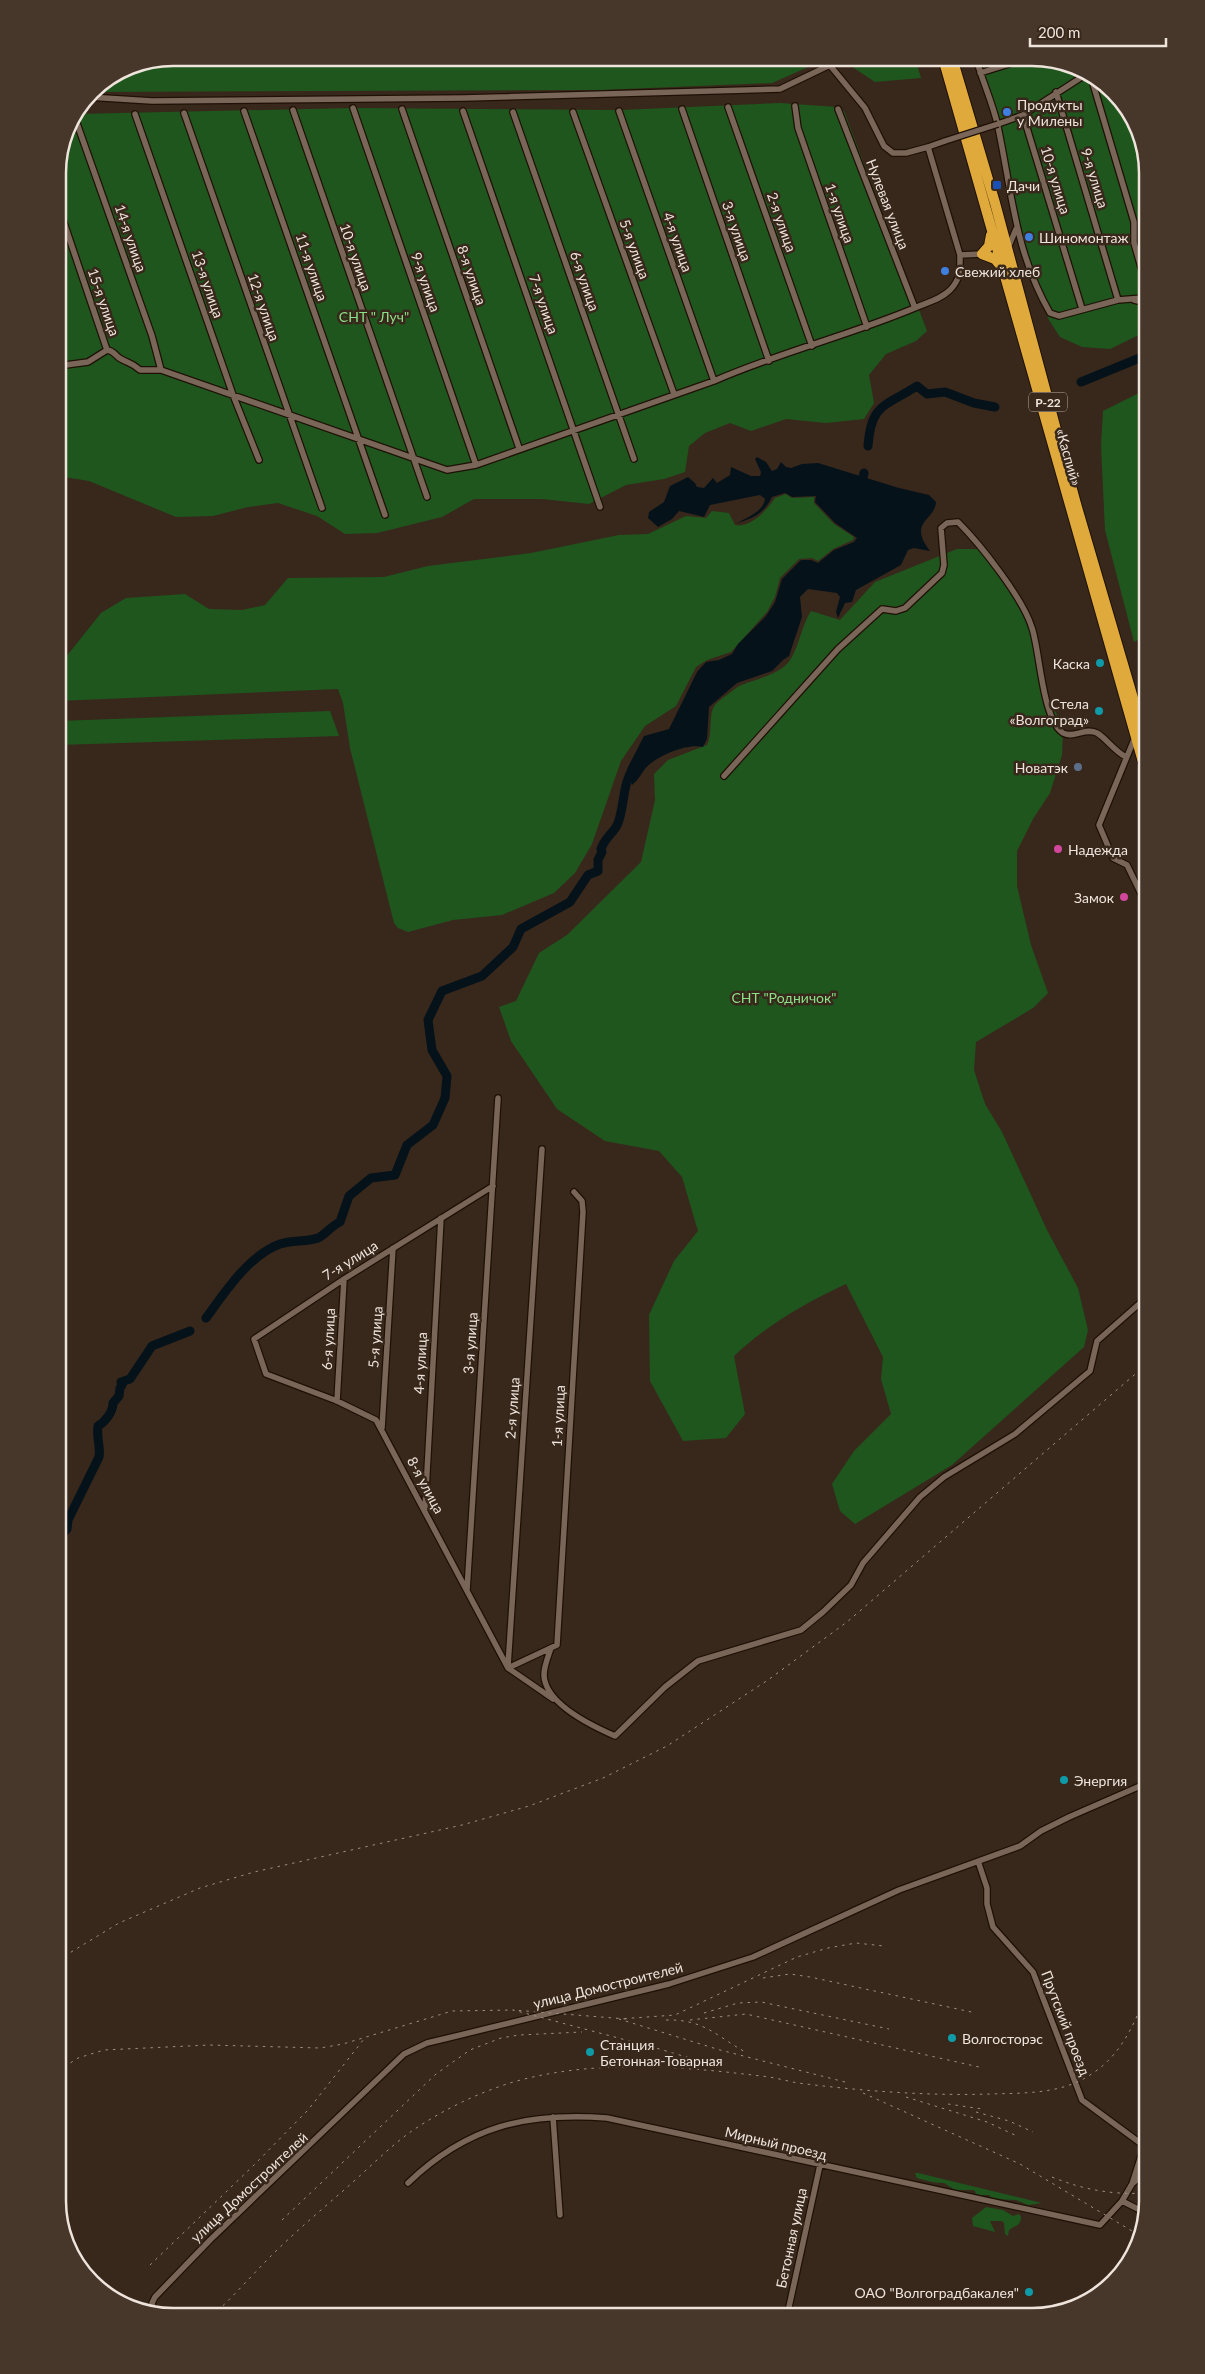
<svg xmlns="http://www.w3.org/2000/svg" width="1205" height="2374" font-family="Lato,sans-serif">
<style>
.green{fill:#1e561e}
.water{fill:#06121a}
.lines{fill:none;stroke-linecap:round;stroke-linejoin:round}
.river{stroke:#06121a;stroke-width:9}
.street-casing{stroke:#1f1005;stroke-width:8}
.highway-casing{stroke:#1f1005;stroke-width:12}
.street{stroke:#796658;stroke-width:5.5}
.highway{stroke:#dfaa3b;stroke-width:10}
.rail{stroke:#9c8f85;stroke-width:1;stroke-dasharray:2.5 5;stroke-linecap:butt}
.street-bridge-casing{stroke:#1f1005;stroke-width:8;stroke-linecap:butt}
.street-bridge{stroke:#796658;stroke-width:5.5}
.shop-dot{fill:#3f7fe0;stroke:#38281b;stroke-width:2}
.transit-dot{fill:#1a4fb4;stroke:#38281b;stroke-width:2}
.culture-dot{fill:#0f9aa8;stroke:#38281b;stroke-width:2}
.service-dot{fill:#5c6f8a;stroke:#38281b;stroke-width:2}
.hotel-dot{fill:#d1479c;stroke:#38281b;stroke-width:2}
.labels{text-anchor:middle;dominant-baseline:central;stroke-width:5;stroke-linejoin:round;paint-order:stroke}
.shield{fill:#38281b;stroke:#b8aca2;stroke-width:1}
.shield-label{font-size:12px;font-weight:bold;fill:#efe4dc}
.poi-label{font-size:14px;fill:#efe4dc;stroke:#38281b;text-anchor:start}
.street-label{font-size:14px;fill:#efe4dc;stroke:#38281b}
.park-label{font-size:14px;fill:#8ae187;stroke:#38281b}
.rim{fill:none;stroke:#efe4dc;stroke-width:2.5}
</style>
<rect width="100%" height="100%" fill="#38281b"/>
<path class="green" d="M 174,58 L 811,58 L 815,64 L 772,83 L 601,90 L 91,92 L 129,66 Z
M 845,58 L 915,58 L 921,78 L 875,82 L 848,64 Z
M 975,58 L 1039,58 L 1102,81 L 1139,129 L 1147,174 L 1147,336 L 1145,332 L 1110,349 L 1082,347 L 1060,337 L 1049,320 L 1027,269 L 1014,229 L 998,130 Z
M 780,103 L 837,107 L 844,111 L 927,331 L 916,341 L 886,354 L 869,375 L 874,403 L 864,419 L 826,423 L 786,419 L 751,431 L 730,423 L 705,433 L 689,446 L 685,472 L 664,479 L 626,485 L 589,504 L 542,499 L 474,499 L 442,517 L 377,533 L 345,534 L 317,516 L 278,503 L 248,507 L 213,516 L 176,517 L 89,481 L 58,476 L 58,166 L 69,122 L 75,114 L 353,108 L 621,110 Z
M 1147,389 L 1147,635 L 1134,642 L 1105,530 L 1101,446 L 1103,411 Z
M 786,494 L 792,498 L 814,497 L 814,503 L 834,524 L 854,537 L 853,540 L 833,549 L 818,561 L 812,558 L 799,559 L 780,578 L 775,597 L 767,612 L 731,652 L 707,660 L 696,667 L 676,706 L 645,726 L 621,761 L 592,844 L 575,873 L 554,893 L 502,915 L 453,920 L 408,932 L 398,928 L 394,923 L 350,748 L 343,703 L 338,689 L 58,701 L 58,667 L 101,613 L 126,598 L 185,594 L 209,609 L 242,610 L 265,605 L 288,578 L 384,577 L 428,566 L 531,553 L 619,535 L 648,534 L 686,516 L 706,518 L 712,511 L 729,513 L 735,525 C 751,528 767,510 775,498 Z
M 957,549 L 984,549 L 1034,627 L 1047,693 L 1063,728 L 1062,755 L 1050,793 L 1033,819 L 1017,851 L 1017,886 L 1031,945 L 1048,993 L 1033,1008 L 976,1042 L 974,1070 L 985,1104 L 1002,1132 L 1047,1230 L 1078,1288 L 1088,1330 L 1084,1347 L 952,1465 L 855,1524 L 840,1511 L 832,1484 L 854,1451 L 891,1414 L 881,1379 L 883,1357 L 846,1284 C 805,1303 767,1325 734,1356 L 745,1414 L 726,1438 L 683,1441 L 650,1381 L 649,1315 L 674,1261 L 698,1231 L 682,1177 L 659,1151 L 605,1141 L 557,1109 L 511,1041 L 499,1007 L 516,1001 L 539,953 L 567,935 L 641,862 L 655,800 L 654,774 L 668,760 L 707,745 C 713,733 708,714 715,705 C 718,701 735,689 739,686 C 753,680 782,674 790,660 C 800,645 801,626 811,611 L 840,620 L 875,582 Z
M 330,711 L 339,736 L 58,745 L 58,721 Z
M 915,2173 L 918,2173 L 1042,2203 L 1028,2205 L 1016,2200 L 993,2199 L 989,2195 L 974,2195 L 976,2193 L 974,2190 L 955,2190 L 944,2183 C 936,2183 926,2181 917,2178 Z
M 986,2207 L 1003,2210 L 1013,2216 L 1019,2214 L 1021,2217 C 1021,2226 1015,2225 1009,2230 L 1008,2236 L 1005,2234 L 1004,2223 L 1002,2221 L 990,2221 L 995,2232 L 973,2226 L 972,2218 Z"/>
<path class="water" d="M 757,457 L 766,462 L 772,471 L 777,469 L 781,462 L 786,467 L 791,468 L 802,464 L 818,463 L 899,488 L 929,495 L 936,502 C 935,521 907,521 930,551 L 914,548 L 908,550 L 901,565 L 856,590 L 852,602 L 845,603 L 838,618 L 836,612 L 840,597 L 837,593 L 808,589 L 800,597 L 802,617 L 789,656 L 783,660 L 772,671 L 737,683 L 709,707 L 707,739 L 703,747 C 688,743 662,754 650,764 C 643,769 640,779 632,785 L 627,769 L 644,736 L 669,729 L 697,672 L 706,662 L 719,660 L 732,654 L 738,644 L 766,616 L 775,602 L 782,579 L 801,560 L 811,560 L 818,563 L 834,550 L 854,542 L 857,538 L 835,523 L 815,502 L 816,496 L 792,497 L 785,493 L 772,497 C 764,514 753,518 736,524 C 747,517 763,512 765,499 L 760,495 L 710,505 L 704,517 L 679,511 L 672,519 L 658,527 L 648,518 L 649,512 L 664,502 L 670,486 L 688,477 L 695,483 L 697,487 L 704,488 L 713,478 L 717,483 L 730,475 L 731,467 L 751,476 L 760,476 L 761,472 L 755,459 Z"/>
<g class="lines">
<path class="river" d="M 1081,382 L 1147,355
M 868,446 C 871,404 884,407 917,386 L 927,394 L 945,392 L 974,403 L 995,407
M 861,488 L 864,473
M 206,1318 C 225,1292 249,1255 280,1244 C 292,1240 307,1242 318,1238 C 324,1236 331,1226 340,1222 L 349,1196 L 371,1178 L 395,1175 L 407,1145 L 433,1125 L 445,1098 L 447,1076 L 432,1050 L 428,1020 L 442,991 L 482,976 L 513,947 L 521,929 L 570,902 L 588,875 L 598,871 L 598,860 L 602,852 L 601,849 C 605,837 615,832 618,823 C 625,804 622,784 634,767
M 58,1538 L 67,1529 L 68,1520 L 99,1457 C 101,1447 96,1438 98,1426 C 105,1422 113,1412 113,1403 L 119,1396 L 120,1388 L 122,1385 L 121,1382 L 130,1379 L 152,1346 L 190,1331"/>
<defs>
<path id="street" d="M 824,58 L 865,108 L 884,146 L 893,153 L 906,153 L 928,147
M 976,58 C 982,81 993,103 998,127 C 1012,193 1015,252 1050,313 L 1059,316 L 1118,300 L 1143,298 L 1147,291
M 980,73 L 1028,58
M 1091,77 L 1134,222 L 1134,243 L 1147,288
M 1056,92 L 1118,300
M 88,97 L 152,101 L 464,98 L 780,89 L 830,65
M 795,106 L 798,128 L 867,327
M 728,107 L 812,346
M 353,108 L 476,465
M 402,109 L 519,448
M 682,109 L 769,361
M 838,109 L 915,308
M 293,110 L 427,497
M 244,111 L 385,515
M 463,111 L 600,507
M 619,111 L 714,381
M 513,112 L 634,459
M 573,112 L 674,394
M 184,113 L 322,508
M 135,114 L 233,395 L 259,460
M 74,115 L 152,336 L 161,370
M 1023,115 L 1082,309
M 998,124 L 1023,115 L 1085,75
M 945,141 L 928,147 L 960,255
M 58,205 L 107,350 C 115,351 115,356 121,359 C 130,364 131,362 140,370 L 161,370 L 447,470 L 476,465 L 714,381 C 780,352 851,335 917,307 C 929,302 941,299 950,290 C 961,279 960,269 960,255 L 982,254
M 1008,248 L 1016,229
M 1134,300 L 1147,303
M 58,342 L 61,365
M 58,366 L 88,362 L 107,350
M 1137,741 L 1133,742 L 1099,825 L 1113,858 L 1127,865 L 1147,906
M 724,776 L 838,649 L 882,609 L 896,611 L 905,608 L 942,573 L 944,565 L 941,528 L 947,523 L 958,522 C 980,544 1023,598 1032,628 C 1040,651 1042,719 1063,733 C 1073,739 1085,727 1097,733 C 1106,738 1114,751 1126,757
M 493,1186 L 344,1279 L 254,1339 L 266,1374 L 337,1401 L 376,1420 L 508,1668 L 553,1699
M 337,1401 L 344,1279
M 382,1428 L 393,1248
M 425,1508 L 441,1218
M 467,1590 L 498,1098
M 551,1648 C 548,1657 544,1666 544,1675 C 545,1704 592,1726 615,1736 L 665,1687 L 698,1661 L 801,1630 L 823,1612 L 851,1585 L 863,1563 L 920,1497 L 944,1477 L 1015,1434 L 1090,1371 L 1097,1341 L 1147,1297
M 508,1666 L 542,1149
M 508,1668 L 557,1645 L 583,1212 L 582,1201 L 574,1192
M 978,1861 L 987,1888 L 987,1904 L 993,1927 L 1033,1972 L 1082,2100 L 1147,2148
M 553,2117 L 560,2215
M 1147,2171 L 1132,2184 L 1141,2156 L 1147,2149
M 408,2183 C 467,2126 527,2112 607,2118 L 1100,2225 L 1122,2201 L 1132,2184
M 1122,2201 L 1144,2212
M 154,2312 L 152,2303 L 155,2297 L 210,2240 L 404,2054 L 427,2043 L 448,2038 L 669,1984 L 753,1957 L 899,1890 L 1020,1846 L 1041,1831 L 1069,1817 L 1147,1783
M 787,2316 L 820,2165"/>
<path id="highway" d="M 943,58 L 1147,776
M 952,58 L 995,203 L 1076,504 L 1147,746
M 991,235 L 989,246 L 982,254 L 995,259 L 1000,265"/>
</defs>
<use href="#street" class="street-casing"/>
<use href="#highway" class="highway-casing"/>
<use href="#street" class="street"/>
<use href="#highway" class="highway"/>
<path class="rail" d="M 58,1960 L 119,1923 L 200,1888 L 254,1872 L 462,1825 L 529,1806 L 603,1778 L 667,1746 L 768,1680 L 847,1622 L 1147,1364
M 763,1978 L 790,1974 L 810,1977 L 976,2013
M 704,2013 L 738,2003 L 761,2002 L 889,2029
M 626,2019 L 513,2010 L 656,2048 L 720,2067
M 666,2020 C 704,2019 716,2036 747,2053
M 690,2020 L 746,2014 L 979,2067
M 58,2071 L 78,2058 L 104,2050 L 209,2045 L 320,2048 L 343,2044 L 452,2011 L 513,2010
M 845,2082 L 720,2050 L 619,2019 L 675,2015 L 797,1957 L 828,1948 L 856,1943 L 884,1946
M 863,2093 L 1020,2164 L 1137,2234
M 906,2097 L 987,2122 L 1019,2137
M 948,2104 L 982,2109
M 976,2112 L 1009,2121 L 1033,2132
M 1052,2177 C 1084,2190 1113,2195 1147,2193
M 282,2220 L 436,2074 L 470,2050 L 501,2038 L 519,2035 L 582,2032
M 150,2265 L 253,2166 L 308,2110 L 364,2039
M 212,2316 C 233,2297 252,2275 272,2255 C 295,2232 320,2211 344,2190 C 366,2171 386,2150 409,2133 C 439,2112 475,2094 510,2083 C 590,2059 679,2066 761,2076 C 774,2077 786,2081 798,2083 C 862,2091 927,2096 991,2094 C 1025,2093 1061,2094 1090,2075 C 1121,2056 1134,2024 1147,1993"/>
<defs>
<path id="street-bridge" d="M 945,141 L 998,124"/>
</defs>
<use href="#street-bridge" class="street-bridge-casing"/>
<use href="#street-bridge" class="street-bridge"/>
</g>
<g class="shop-dot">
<circle cx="1007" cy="112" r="5"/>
<circle cx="1029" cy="237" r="5"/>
<circle cx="945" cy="271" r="5"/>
</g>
<rect class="transit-dot" x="992" y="180" width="10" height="10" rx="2.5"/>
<g class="culture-dot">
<circle cx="1100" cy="663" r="5"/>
<circle cx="1099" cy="711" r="5"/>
<circle cx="1064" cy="1780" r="5"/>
<circle cx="952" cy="2038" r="5"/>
<circle cx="590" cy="2052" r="5"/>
<circle cx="1029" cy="2292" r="5"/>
</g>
<circle class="service-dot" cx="1078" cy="767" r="5"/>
<g class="hotel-dot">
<circle cx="1058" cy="849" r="5"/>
<circle cx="1124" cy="897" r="5"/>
</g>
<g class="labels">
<rect class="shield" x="1029" y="392.5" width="38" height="19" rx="4"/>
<g class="shield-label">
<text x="1048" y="402">Р-22</text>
</g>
<g class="poi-label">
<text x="1017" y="104">Продукты<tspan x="1017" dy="16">у Милены</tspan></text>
<text x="1007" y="185">Дачи</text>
<text x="1039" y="237">Шиномонтаж</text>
<text x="955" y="271">Свежий хлеб</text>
<text x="1090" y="663" text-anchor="end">Каска</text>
<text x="1089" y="703" text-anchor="end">Стела<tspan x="1089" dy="16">«Волгоград»</tspan></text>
<text x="1068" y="767" text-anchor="end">Новатэк</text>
<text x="1068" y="849">Надежда</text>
<text x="1114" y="897" text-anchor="end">Замок</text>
<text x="1074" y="1780">Энергия</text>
<text x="962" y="2038">Волгосторэс</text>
<text x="600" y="2044">Станция<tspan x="600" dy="16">Бетонная-Товарная</tspan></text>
<text x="1019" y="2292" text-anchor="end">ОАО "Волгоградбакалея"</text>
</g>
<g class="street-label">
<text transform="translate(1095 178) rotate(73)">9-я улица</text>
<text transform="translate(1056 180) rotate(73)">10-я улица</text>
<text transform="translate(888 204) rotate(69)">Нулевая улица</text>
<text transform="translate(840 213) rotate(71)">1-я улица</text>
<text transform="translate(782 222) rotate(71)">2-я улица</text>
<text transform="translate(737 231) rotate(71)">3-я улица</text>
<text transform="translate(131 238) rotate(71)">14-я улица</text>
<text transform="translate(678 242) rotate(71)">4-я улица</text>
<text transform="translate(635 249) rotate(70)">5-я улица</text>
<text transform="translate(356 257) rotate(71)">10-я улица</text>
<text transform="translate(312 267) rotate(71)">11-я улица</text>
<text transform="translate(472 275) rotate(71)">8-я улица</text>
<text transform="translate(585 281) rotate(71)">6-я улица</text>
<text transform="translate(426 282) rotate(71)">9-я улица</text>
<text transform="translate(208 284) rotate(71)">13-я улица</text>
<text transform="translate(104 302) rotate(71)">15-я улица</text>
<text transform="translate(544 304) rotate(71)">7-я улица</text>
<text transform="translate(264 307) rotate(71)">12-я улица</text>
<text transform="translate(1069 457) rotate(74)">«Каспий»</text>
<text transform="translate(350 1260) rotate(-32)">7-я улица</text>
<text transform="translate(375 1337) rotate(-86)">5-я улица</text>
<text transform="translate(328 1339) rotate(-87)">6-я улица</text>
<text transform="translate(470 1343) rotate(-86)">3-я улица</text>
<text transform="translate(420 1363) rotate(-87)">4-я улица</text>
<text transform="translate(512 1408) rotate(-86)">2-я улица</text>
<text transform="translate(558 1416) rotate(-87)">1-я улица</text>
<text transform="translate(426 1485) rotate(62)">8-я улица</text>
<text transform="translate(608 1985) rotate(-14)">улица Домостроителей</text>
<text transform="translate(1066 2023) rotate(69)">Прутский проезд</text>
<text transform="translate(776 2143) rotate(13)">Мирный проезд</text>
<text transform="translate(249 2187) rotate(-43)">улица Домостроителей</text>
<text transform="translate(791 2238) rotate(-78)">Бетонная улица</text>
</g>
<g class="park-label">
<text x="374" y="316">СНТ " Луч"</text>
<text x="784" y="997">СНТ "Родничок"</text>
</g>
</g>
<path d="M0 0H1205V2374H0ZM173 66H1032A107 107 0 0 1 1139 173V2201A107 107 0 0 1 1032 2308H173A107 107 0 0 1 66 2201V173A107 107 0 0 1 173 66Z" fill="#47372a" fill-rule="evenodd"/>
<path class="rim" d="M173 66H1032A107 107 0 0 1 1139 173V2201A107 107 0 0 1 1032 2308H173A107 107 0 0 1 66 2201V173A107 107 0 0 1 173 66Z"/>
<path d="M1030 38v8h136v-8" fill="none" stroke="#efe4dc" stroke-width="2.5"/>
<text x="1038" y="38" font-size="15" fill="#efe4dc" stroke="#38281b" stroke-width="4" paint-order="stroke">200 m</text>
</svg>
